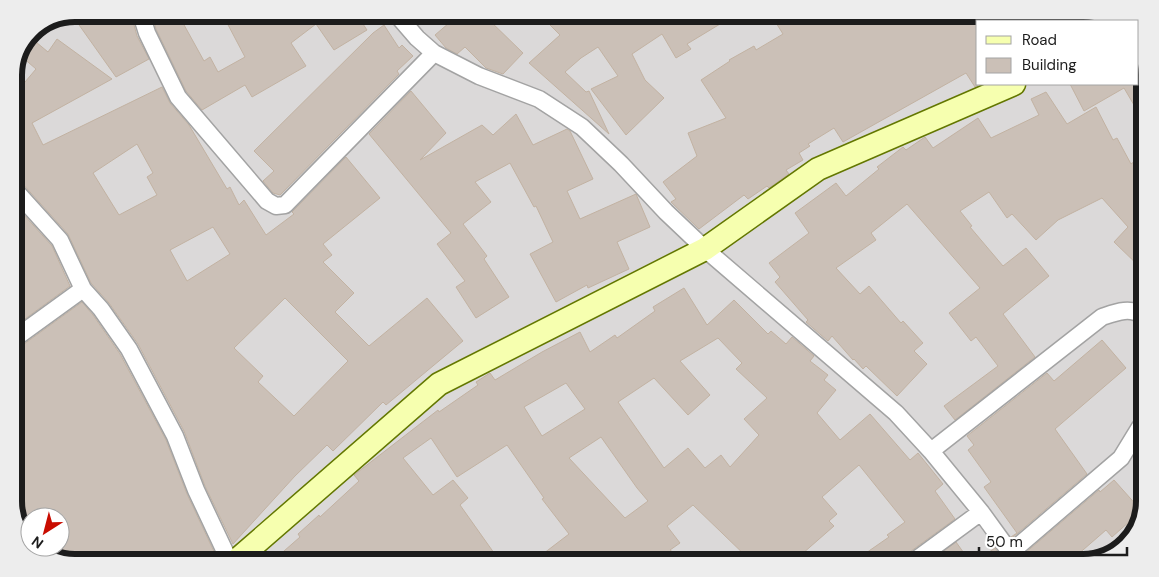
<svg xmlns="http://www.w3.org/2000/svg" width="1159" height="577" font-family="'DM Sans',sans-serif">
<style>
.residential{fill:#dbd9d9}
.building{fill:#cbc0b7;stroke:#c2b2a2;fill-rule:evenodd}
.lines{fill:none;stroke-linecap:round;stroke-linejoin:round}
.street-casing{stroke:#a3a3a3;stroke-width:19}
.secondary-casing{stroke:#637700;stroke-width:25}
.street{stroke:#fff;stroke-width:16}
.secondary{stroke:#f6ffaf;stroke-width:22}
.rim{fill:none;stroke:#1c1c1c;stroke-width:6}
</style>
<rect width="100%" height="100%" fill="#efebe1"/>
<path class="residential" d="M 76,14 L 1110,20 L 1112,21 L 978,21 L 978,84 L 1138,84 L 1138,50 L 1145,72 L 1139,528 L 1117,553 L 1084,563 L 49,557 L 37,547 L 60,547 L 60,517 L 30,517 L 30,541 L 24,536 L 14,506 L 14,72 L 32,32 Z"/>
<path class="building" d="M 76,14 L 131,14 L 137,36 L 149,59 L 116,77 L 72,15 Z
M 152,14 L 178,14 L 204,61 L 210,57 L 218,72 L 245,57 L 226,21 L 239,15 L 357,15 L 367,30 L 334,50 L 316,24 L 291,43 L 306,66 L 252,97 L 245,85 L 202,110 L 186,91 L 156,29 Z
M 442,16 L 485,16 L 523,53 L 503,74 L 486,68 L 465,47 L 457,54 L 446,48 L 435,35 L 449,23 Z
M 542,17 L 686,17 L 730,18 L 687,44 L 691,49 L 676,58 L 662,34 L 632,54 L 645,80 L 664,98 L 626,135 L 591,89 L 618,76 L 598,47 L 581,58 L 565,72 L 586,92 L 589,91 L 609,134 L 529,63 L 560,35 Z
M 773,18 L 978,19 L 978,85 L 975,87 L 966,73 L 843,142 L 834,128 L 808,144 L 810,146 L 799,153 L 803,160 L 786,170 L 789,174 L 769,188 L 767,186 L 748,199 L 744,195 L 699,229 L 671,202 L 676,199 L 663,182 L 697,156 L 688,133 L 726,118 L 701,80 L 730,61 L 729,60 L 754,46 L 756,50 L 783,34 Z
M 384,25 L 399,48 L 402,45 L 413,56 L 397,71 L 399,74 L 280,195 L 273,193 L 263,181 L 274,171 L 254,151 L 373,33 Z
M 30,37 L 48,52 L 57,39 L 112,79 L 32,123 L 43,145 L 162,87 L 170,103 L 189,125 L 227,189 L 230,187 L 239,205 L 244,200 L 266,235 L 294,214 L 292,212 L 346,157 L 380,198 L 323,244 L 332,255 L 323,262 L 354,293 L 335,312 L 369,346 L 427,298 L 463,341 L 386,405 L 383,402 L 333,451 L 327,445 L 295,476 L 233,544 L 205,486 L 184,431 L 138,344 L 109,303 L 91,283 L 68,234 L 21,182 L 14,179 L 14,95 L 36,69 L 21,56 ZM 137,144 L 153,173 L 147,177 L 157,195 L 119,215 L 93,173 ZM 213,227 L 230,254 L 187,281 L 170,250 ZM 285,298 L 348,361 L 294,416 L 258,382 L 263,376 L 234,348 Z
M 1070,84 L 1145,84 L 1144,122 L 1124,88 L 1084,111 Z
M 411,91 L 446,133 L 420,160 L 482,125 L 493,135 L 516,114 L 533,145 L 567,129 L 570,131 L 593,179 L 567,191 L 580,219 L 636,194 L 650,227 L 617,242 L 629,269 L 588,288 L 587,285 L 556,302 L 530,254 L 553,242 L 536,206 L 534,207 L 510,163 L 475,182 L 491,202 L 463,224 L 487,256 L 484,259 L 509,297 L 476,318 L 456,287 L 465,281 L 437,244 L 451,233 L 369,134 Z
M 1046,92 L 1067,124 L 1096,107 L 1113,140 L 1117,138 L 1131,164 L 1144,154 L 1142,269 L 1114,242 L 1128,227 L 1102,198 L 1058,220 L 1036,240 L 1012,214 L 1007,218 L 989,192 L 960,211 L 972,226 L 970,227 L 1003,266 L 1026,248 L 1049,276 L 1003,314 L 1035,357 L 955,420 L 944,406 L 998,366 L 976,337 L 971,341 L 949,313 L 980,288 L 907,204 L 871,233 L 876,240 L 836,268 L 860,294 L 869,286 L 901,323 L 903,321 L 923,343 L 914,351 L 927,364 L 897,396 L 866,366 L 863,369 L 854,359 L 853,360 L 832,336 L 828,341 L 806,322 L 808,320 L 775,282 L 780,277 L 769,263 L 809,233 L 795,213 L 836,183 L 846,196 L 879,169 L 877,167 L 903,147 L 906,150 L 925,137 L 933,148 L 978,118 L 991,138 L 1039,115 L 1031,99 Z
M 14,204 L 52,246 L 70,286 L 14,327 Z
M 684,288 L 707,325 L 734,300 L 768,334 L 771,331 L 786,344 L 792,337 L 814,356 L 810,361 L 828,375 L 824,380 L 836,390 L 817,413 L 840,440 L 870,414 L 910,460 L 918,453 L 943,484 L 935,491 L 955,519 L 907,554 L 903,562 L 853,562 L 889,537 L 887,535 L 905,522 L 859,465 L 822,497 L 837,514 L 829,521 L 834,526 L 794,561 L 751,561 L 693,505 L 667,526 L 680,543 L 670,550 L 684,561 L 535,560 L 569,534 L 542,499 L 544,498 L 507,445 L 457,477 L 431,438 L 403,458 L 433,495 L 453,480 L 468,498 L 460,505 L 499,560 L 276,558 L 300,537 L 298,534 L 319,515 L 320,517 L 359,481 L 354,475 L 438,410 L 439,412 L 478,385 L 476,382 L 490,373 L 495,380 L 542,352 L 580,332 L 590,352 L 615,335 L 617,338 L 655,311 L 653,307 ZM 718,338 L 742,363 L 736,369 L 767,398 L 744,419 L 759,435 L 730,467 L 721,455 L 705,468 L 688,448 L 664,468 L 618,402 L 654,378 L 688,415 L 710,395 L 680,361 ZM 566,383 L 585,409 L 542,436 L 524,407 ZM 601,437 L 637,488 L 648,501 L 625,518 L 569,458 Z
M 82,302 L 93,315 L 120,354 L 166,440 L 187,494 L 217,558 L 60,557 L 60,517 L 29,517 L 20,524 L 14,506 L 14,410 L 22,400 L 14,389 L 14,349 L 20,347 Z
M 1102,340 L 1126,368 L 1055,429 L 1087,474 L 1012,538 L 1011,537 L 1017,533 L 984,487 L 991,482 L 968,450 L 974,445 L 967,436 L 1047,373 L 1054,381 Z
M 1114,480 L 1139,508 L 1139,513 L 1112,537 L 1106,530 L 1068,563 L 1028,563 L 1024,554 L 1099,490 L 1100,492 Z
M 956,542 L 971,563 L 929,562 Z
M 995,548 L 1005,563 L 973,563 Z"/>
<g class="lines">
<defs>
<path id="street" d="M 141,14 L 147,33 L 178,97 L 267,201 L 276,206 L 285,205 L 434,53
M 398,16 L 417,38 L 434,53 L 479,76 L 539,99 L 582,127 L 621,164 L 666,212 L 705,249 L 896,413 L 931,451 L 981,512 L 1018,563
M 14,189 L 60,240 L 83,289 L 101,309 L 129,349 L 175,436 L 196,490 L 228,558
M 14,339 L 83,289
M 931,451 L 1102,317 C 1114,313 1131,306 1142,316
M 1010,553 L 1121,458 L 1140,427
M 913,562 L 981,512"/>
<path id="secondary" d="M 239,558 L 439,384 L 705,249 L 818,169 L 1014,84"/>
</defs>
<use href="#street" class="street-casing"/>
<use href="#secondary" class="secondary-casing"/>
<use href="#street" class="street"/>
<use href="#secondary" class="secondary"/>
</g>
<path d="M0 0H1159V577H0ZM75 22H1083A53 53 0 0 1 1136 75V501A53 53 0 0 1 1083 554H75A53 53 0 0 1 22 501V75A53 53 0 0 1 75 22Z" fill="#ededed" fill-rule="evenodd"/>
<path class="rim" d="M75 22H1083A53 53 0 0 1 1136 75V501A53 53 0 0 1 1083 554H75A53 53 0 0 1 22 501V75A53 53 0 0 1 75 22Z"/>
<rect x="976" y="20" width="162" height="65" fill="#ffffff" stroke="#a4a4a4"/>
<rect x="986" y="36" width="25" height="8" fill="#f6ffaf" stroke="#a4a4a4"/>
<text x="1022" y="45" font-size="15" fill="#1c1c1c">Road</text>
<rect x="986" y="58" width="25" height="15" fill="#cbc0b7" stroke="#a4a4a4"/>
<text x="1022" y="70" font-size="15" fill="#1c1c1c">Building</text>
<g transform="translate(45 532) rotate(216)"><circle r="24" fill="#ffffff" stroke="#a4a4a4"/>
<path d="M0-4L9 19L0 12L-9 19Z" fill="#c90c00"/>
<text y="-8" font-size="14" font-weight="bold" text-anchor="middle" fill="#1c1c1c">N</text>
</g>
<path d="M979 547v8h148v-8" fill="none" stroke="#1c1c1c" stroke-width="2.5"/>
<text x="986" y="547" font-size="15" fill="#1c1c1c" stroke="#ffffff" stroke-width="4" paint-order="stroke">50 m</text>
</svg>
